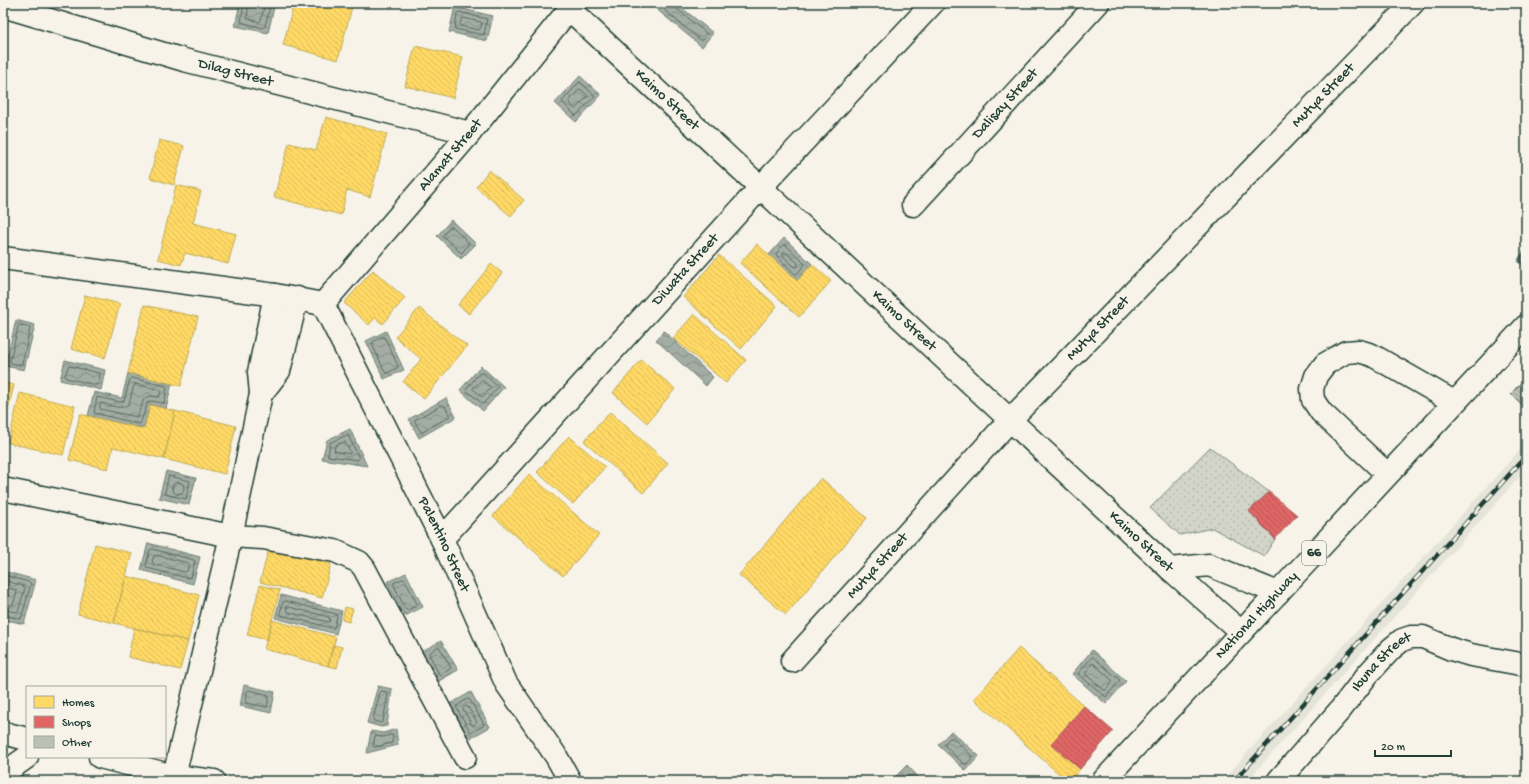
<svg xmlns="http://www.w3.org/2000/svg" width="1529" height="784" font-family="'Gochi Hand',sans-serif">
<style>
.built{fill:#e5e4d9}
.park{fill:url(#park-dots);stroke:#79897f}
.water{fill:url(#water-waves);stroke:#6f8077}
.homes{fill:url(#homes-back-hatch);stroke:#bcaa57}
.shops{fill:url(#shops-back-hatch);stroke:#a65a57}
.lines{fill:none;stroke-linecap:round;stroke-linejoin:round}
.shore{stroke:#546a60;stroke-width:1}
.stream{stroke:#6f8077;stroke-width:8}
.building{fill:url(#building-back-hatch);stroke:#1f3d34}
.minor-casing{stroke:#1f3d34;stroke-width:25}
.major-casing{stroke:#1f3d34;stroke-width:25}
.minor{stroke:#f7f3e8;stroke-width:22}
.major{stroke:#f7f3e8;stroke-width:22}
.rail-casing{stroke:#1f3d34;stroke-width:4.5}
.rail{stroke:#f7f3e8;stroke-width:3;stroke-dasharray:9;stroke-linecap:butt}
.labels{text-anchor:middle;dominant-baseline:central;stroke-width:4;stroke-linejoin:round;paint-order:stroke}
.shield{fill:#f7f3e8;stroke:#60746a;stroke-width:1}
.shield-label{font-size:14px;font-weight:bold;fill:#1f3d34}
.street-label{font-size:15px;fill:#1f3d34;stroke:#f7f3e8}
</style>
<defs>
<pattern id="park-dots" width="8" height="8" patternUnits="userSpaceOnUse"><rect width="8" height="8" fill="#d3d5ca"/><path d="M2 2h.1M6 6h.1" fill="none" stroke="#b5b8ae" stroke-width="1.8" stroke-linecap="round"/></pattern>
<pattern id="water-waves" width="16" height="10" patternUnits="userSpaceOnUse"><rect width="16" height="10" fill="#a4ada3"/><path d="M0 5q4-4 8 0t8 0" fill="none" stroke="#858e86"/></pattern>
<pattern id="homes-back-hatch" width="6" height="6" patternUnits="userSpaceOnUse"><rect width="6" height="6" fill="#ffd966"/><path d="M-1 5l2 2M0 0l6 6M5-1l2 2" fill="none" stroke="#dabb59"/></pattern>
<pattern id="shops-back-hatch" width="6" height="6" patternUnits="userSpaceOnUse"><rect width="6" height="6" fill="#e06666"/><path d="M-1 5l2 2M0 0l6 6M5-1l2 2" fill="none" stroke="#b55555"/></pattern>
<pattern id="building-back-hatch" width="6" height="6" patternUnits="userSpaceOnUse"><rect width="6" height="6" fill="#bbc1b6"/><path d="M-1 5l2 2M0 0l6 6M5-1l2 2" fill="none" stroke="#979e95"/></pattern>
</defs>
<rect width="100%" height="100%" fill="#f7f3e8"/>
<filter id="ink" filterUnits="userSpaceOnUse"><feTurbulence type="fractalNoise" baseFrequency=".025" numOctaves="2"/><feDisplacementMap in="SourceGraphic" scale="8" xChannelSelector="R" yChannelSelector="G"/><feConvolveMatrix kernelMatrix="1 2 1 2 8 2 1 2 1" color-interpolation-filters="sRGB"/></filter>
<g filter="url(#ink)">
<path class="built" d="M 1526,443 L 1526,470 L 1247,781 L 1222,781 Z"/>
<path class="park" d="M 1210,447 L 1269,492 L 1249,511 L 1275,539 L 1264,556 L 1212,528 L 1180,535 L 1150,508 Z"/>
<path class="water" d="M 240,3 L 275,3 L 268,33 L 235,26 Z
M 649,3 L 676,3 L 713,33 L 702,47 Z
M 455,7 L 493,16 L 487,41 L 449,32 Z
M 580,76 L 601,95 L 576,122 L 555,103 Z
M 451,220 L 476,244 L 461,259 L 437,236 Z
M 784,238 L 812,264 L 797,281 L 769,255 Z
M 16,320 L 35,325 L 24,370 L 5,366 Z
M 386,331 L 404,370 L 384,379 L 366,341 Z
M 664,331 L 713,377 L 706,386 L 656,340 Z
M 65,360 L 105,370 L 101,390 L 60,380 Z
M 481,366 L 504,387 L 483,411 L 460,390 Z
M 128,373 L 172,383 L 166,409 L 150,405 L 144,429 L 88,416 L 94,392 L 122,398 Z
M 446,398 L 456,417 L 419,438 L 409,419 Z
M 350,429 L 367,466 L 322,459 L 327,440 Z
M 166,471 L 196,478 L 189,505 L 159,498 Z
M 148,543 L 200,557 L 193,584 L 141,570 Z
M 3,571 L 36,580 L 24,624 L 3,619 Z
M 406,573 L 423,607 L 405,616 L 387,582 Z
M 281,595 L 342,611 L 336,634 L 275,618 Z
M 441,641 L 458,670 L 439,681 L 422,651 Z
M 1092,650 L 1126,681 L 1106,704 L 1072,674 Z
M 244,685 L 275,692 L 271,713 L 240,706 Z
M 378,686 L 392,689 L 387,726 L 381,727 L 367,723 Z
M 471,692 L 490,727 L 469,739 L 450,704 Z
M 396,729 L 398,745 L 367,753 L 371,731 L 383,733 Z
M 951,731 L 979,756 L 966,771 L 938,745 Z
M 907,765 L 922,781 L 891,781 Z"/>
<path class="homes" d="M 294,3 L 353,3 L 338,60 L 283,45 Z
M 415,46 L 463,57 L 453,98 L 405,86 Z
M 326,117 L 387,134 L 370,197 L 347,190 L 341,215 L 274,197 L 289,143 L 316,150 Z
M 159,140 L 184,146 L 174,185 L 150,178 Z
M 489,170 L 524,200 L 511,216 L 476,187 Z
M 176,185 L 201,191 L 193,223 L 236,234 L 228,264 L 185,253 L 181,265 L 158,259 Z
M 757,244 L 797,281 L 812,264 L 831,281 L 799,317 L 740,263 Z
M 719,255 L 777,306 L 741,349 L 683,297 Z
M 491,264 L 502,273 L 469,314 L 458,305 Z
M 373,270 L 405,298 L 383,324 L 375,318 L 369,325 L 344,303 Z
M 85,295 L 120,304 L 105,358 L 71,349 Z
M 144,305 L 198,317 L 181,386 L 128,373 Z
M 419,308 L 467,346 L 424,399 L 403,382 L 421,359 L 395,337 Z
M 694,314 L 746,360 L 726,383 L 673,338 Z
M 641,360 L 675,389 L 647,423 L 613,393 Z
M 3,382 L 14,385 L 6,419 L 3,418 Z
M 20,393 L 75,406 L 63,455 L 8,443 Z
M 150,405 L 175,411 L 164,459 L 113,447 L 108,469 L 69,460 L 80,414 L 144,429 Z
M 175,411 L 236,426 L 225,474 L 164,459 Z
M 610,412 L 668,463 L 643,493 L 584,441 Z
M 569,436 L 605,467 L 573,504 L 537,472 Z
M 529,474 L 599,535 L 563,576 L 493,516 Z
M 821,478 L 867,518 L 786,615 L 739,575 Z
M 95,544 L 132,553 L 114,623 L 78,614 Z
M 269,548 L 331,564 L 322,598 L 260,582 Z
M 126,576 L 199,595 L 188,641 L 114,623 Z
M 260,585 L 280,590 L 267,640 L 247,635 Z
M 345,607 L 353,609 L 349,622 L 342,620 Z
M 272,620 L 336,637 L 328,666 L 264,649 Z
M 134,628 L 188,641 L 180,670 L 128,657 Z
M 333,645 L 342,647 L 337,668 L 328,666 Z
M 1019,648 L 1084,706 L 1051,744 L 1080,769 L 1070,781 L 1067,781 L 974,699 Z"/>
<path class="shops" d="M 1269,492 L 1297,515 L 1275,539 L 1249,511 Z
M 1084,706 L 1113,731 L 1080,769 L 1051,744 Z"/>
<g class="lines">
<path class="shore" d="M 244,3 L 241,22 L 263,28 L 265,26 L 271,3
M 249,3 L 247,18 L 259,22 L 261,20 L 265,3
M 656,3 L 700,40 L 703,40 L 707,35 L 706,33 L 676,8 L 674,3
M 459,12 L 487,19 L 484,35 L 455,29 L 457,14 Z
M 463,18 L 481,22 L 482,24 L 480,29 L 478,30 L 461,26 L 460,24 Z
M 580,82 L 595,96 L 576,116 L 562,102 Z
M 580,89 L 582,90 L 588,96 L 575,109 L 569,102 Z
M 450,227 L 453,227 L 469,243 L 462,253 L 460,252 L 443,236 Z
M 783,245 L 786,245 L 805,264 L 797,274 L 795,274 L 776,255 Z
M 785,252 L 798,263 L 798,266 L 795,267 L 783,256 L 783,253 Z
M 20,325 L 29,327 L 30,329 L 22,364 L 20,365 L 11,363 L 10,361 L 18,327 Z
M 382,337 L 385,338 L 398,366 L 397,368 L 387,373 L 385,372 L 372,344 L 373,342 Z
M 69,366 L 99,373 L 100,375 L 98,384 L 96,385 L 66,378 L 65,376 Z
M 480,373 L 483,373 L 498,387 L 483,404 L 466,390 Z
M 132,378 L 166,386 L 167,388 L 164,403 L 151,401 L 148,402 L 140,424 L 94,413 L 97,397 L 120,402 L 124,401 L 130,379 Z
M 482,380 L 491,388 L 482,397 L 473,389 Z
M 135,384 L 160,390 L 161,391 L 159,397 L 150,396 L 144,399 L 137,417 L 100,409 L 100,405 L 101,403 C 111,405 126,413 130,400 C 132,395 132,389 135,384 Z
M 443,405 L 445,406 L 450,416 L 423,432 L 421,432 L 415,422 L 415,420 Z
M 348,435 L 359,458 L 358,460 L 328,456 L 330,443 Z
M 345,442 L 350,451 L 350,454 L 334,451 L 335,446 Z
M 169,476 L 190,481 L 186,499 L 165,494 Z
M172 488a6 6 0 1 1 12 0a6 6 0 1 1-12 0Z
M 152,549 L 194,560 L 195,561 L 191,577 L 188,578 L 147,568 L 146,565 L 150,550 Z
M 156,555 L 188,563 L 189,565 L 187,571 L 185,572 L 153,564 L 152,562 L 154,556 Z
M 3,575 L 29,582 L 31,584 L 21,619 L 3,615
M 403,579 L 405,580 L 417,604 L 416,606 L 408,610 L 405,609 L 394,585 L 394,583 Z
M 3,580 L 23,586 L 25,588 L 18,612 L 3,610
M 3,587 L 16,590 L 17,592 L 13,605 L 3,604
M 286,601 L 336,614 L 337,616 L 334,628 L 332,628 L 281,615 L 280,613 L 283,602 Z
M 287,607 L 289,607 L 329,617 L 330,621 L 328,622 L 288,612 L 287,610 Z
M 438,647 L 440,648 L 451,668 L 441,675 L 439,674 L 429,654 Z
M 1093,657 L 1120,680 L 1106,697 L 1078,674 L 1091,658 Z
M 1094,664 L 1113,681 L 1106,690 L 1104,690 L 1085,674 L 1091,665 Z
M 249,690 L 269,695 L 267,707 L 246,703 L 247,692 Z
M 382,691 L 387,692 L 388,694 L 383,721 L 381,723 L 374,721 L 373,719 L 380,693 Z
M 468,699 L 470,700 L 484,724 L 483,726 L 472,732 L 470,731 L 456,707 Z
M 466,706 L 468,707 L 477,722 L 474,725 L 472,725 L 463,709 Z
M 391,735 L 393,736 L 392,743 L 375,747 L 373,746 L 375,736 L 383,737 Z
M 950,738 L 953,738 L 972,756 L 972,758 L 967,764 L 964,764 L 945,746 L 945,744 Z"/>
<path class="stream" d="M 1522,260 L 1526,254"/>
</g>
<path class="building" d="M 1526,377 L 1526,408 L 1511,394 Z"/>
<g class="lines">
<defs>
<g id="minor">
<path id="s1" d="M 3,6 L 184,60 L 470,133"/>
<path id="s2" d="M 568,8 L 1170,569 L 1241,632"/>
<path id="s3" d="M 913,205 L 1098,3"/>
<path d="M 3,258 L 275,295 L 323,304"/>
<path id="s4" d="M 323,304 L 442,539 L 506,683 L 556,756 L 570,781"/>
<path id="s5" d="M 323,304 L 470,133 L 574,3"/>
<path d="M 261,394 L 279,371 L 297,298"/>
<path d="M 1387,474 L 1321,412 L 1313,400 L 1312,389 L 1316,376 L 1325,364 L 1346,352 L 1359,351 L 1372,355 L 1454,402"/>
<path d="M 3,489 L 231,536 L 263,538 L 335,551 L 359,562 L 364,568 L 465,757"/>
<path id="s6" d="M 442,539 L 760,188 L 933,3"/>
<path d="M 1170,569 L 1209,565 L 1278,593"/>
<path id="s7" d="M 792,661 L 1010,420 L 1413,3"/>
<path d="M 3,733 L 27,739"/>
<path d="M 100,757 L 174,776 L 214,781"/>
<path d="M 3,774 L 27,757"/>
<path d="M 174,776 L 231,536 L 261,394 L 259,372 L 275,295"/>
<path id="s8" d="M 1278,781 L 1341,709 L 1368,674 L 1391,649 L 1402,640 L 1411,637 L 1423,637 L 1451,649 L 1471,655 L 1526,665"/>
</g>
<g id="major">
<path id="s9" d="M 1103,781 L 1526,326"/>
</g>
</defs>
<use href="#minor" class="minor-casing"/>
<use href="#major" class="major-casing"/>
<use href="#minor" class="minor"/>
<use href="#major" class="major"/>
<defs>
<path id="rail" d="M 1234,781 L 1526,456"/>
</defs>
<use href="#rail" class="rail-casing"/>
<use href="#rail" class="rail"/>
</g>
</g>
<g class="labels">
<rect class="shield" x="1302" y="541" width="24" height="24" rx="3"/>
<g class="shield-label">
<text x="1314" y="553">66</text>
</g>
<g class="street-label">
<text stroke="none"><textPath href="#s1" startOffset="242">Dilag Street</textPath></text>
<text stroke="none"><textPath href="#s7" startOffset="776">Mutya Street</textPath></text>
<text stroke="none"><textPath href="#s2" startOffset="135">Kaimo Street</textPath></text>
<text stroke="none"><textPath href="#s3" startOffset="137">Dalisay Street</textPath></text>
<text stroke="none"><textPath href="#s5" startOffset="196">Alamat Street</textPath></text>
<text stroke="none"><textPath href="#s6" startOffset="363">Diwata Street</textPath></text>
<text stroke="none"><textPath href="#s2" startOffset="459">Kaimo Street</textPath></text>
<text stroke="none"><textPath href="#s7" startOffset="452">Mutya Street</textPath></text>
<text stroke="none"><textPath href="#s2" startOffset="783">Kaimo Street</textPath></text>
<text stroke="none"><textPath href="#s4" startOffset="269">Palentino Street</textPath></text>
<text stroke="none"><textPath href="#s7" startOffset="128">Mutya Street</textPath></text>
<text stroke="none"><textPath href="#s9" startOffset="226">National Highway</textPath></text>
<text stroke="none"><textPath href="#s8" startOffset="158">Ibuna Street</textPath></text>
</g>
</g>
<rect width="1529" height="784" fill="none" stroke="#f7f3e8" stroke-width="16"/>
<rect x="8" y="8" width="1513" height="768" fill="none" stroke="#1f3d34" stroke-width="1.5" filter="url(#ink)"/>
<rect x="26" y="686" width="140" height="72" fill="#f7f3e8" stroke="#a1aaa0"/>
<rect x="34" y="696" width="20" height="12" fill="#ffd966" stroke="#a1aaa0"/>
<text x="62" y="706" font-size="12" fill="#1f3d34">Homes</text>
<rect x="34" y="716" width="20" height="12" fill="#e06666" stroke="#a1aaa0"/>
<text x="62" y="726" font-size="12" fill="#1f3d34">Shops</text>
<rect x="34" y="736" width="20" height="12" fill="#bbc1b6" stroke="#a1aaa0"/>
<text x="62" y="746" font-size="12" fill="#1f3d34">Other</text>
<path d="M1375 750v6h76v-6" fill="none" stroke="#1f3d34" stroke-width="2"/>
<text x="1381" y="750" font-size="12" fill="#1f3d34" stroke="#f7f3e8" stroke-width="3" paint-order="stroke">20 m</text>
</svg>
